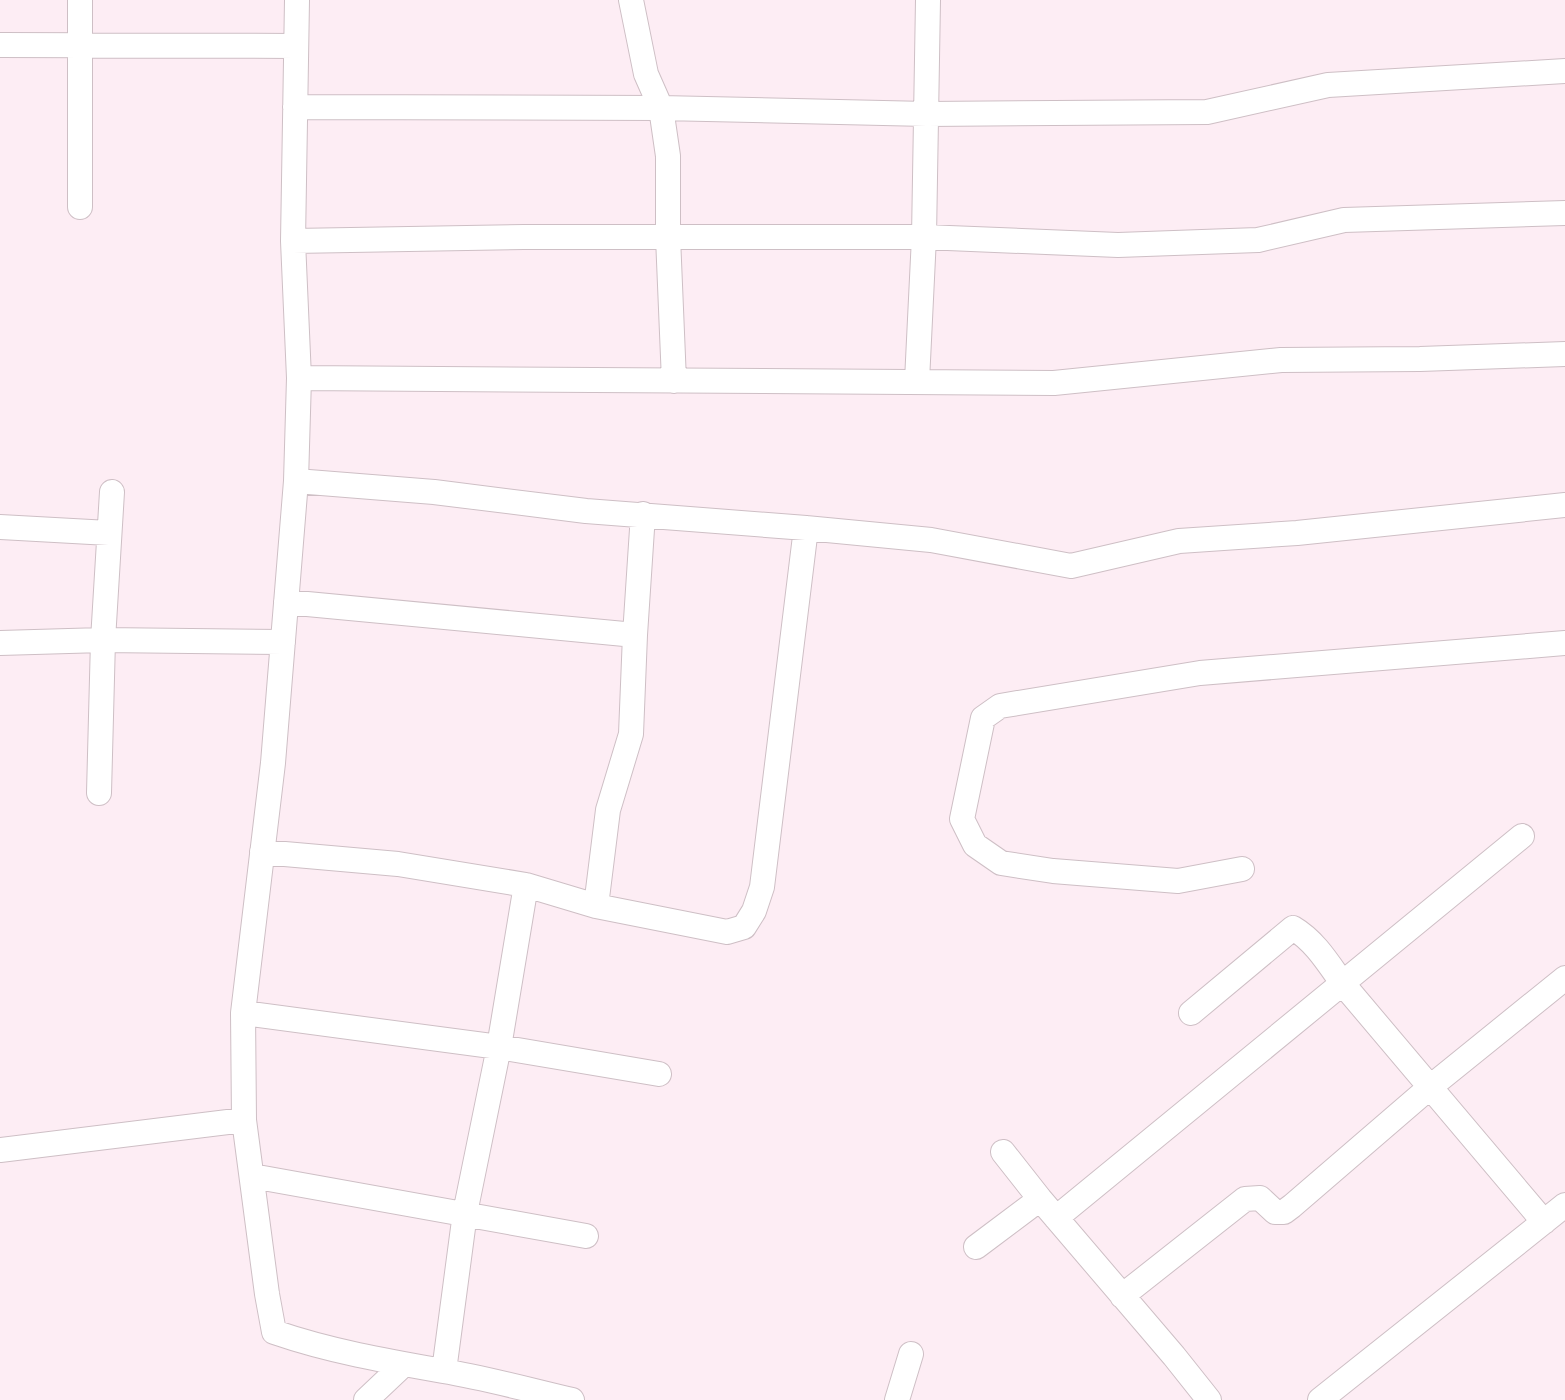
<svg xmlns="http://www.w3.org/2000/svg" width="1565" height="1400" font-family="'DM Sans',sans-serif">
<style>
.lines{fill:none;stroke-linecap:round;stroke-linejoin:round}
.minor-casing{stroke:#cebfc5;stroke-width:26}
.minor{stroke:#fff;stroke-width:24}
</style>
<rect width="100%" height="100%" fill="#fdedf4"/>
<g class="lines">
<defs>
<path id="minor" d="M 80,0 L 80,207
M 297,0 L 293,241 L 299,378 L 296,481 L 273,763 L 243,1013 L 244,1120 L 267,1294 L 274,1332 C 329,1351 386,1361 443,1371 C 486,1378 529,1390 572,1400
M 631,0 L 646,74 L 661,108 L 668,156 L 668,237 L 674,381
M 0,45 L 296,46
M 295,107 L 661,108 L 927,114 L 1207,112 L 1328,85 L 1565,71
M 293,241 L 524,237 L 924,237 L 1118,245 L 1258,240 L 1344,220 L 1565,213
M 299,378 L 1054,383 L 1281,360 L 1420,359 L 1565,354
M 917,381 L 924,237 L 928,0
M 296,481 L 434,492 L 586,511 L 806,528 L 931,540 L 1071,566 L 1179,541 L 1297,533 L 1565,505
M 0,527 L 109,533
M 286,602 L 635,635 L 643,514
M 0,643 L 103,640 L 283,642
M 99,793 L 103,640 L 112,492
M 262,852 L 398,864 L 526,885
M 1242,869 L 1178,881 L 1053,871 L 1001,863 L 975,845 L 962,819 L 983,718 L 1000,706 L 1200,673 L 1565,643
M 596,906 L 608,810 L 631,734 L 635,635
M 243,1013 L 499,1047 L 659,1074
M 1191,1013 L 1293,928 C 1315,941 1328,963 1343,984 L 1544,1222
M 0,1150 L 244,1120
M 1003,1152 L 1040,1199 L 1174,1356 L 1209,1400
M 252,1176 L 586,1236
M 1056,1218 L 1522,836
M 976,1247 L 1040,1199
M 1122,1296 L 1245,1199 L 1260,1198 L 1275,1212 L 1284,1212 L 1292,1206 L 1429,1088 L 1565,978
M 444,1371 L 465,1213 L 499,1047 L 526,885 L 596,906 L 727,932 L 744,927 L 754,911 L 762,887 L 806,528
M 366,1400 L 403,1365
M 897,1400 L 911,1354
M 1320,1400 L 1565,1205"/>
</defs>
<use href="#minor" class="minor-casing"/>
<use href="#minor" class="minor"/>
</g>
</svg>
